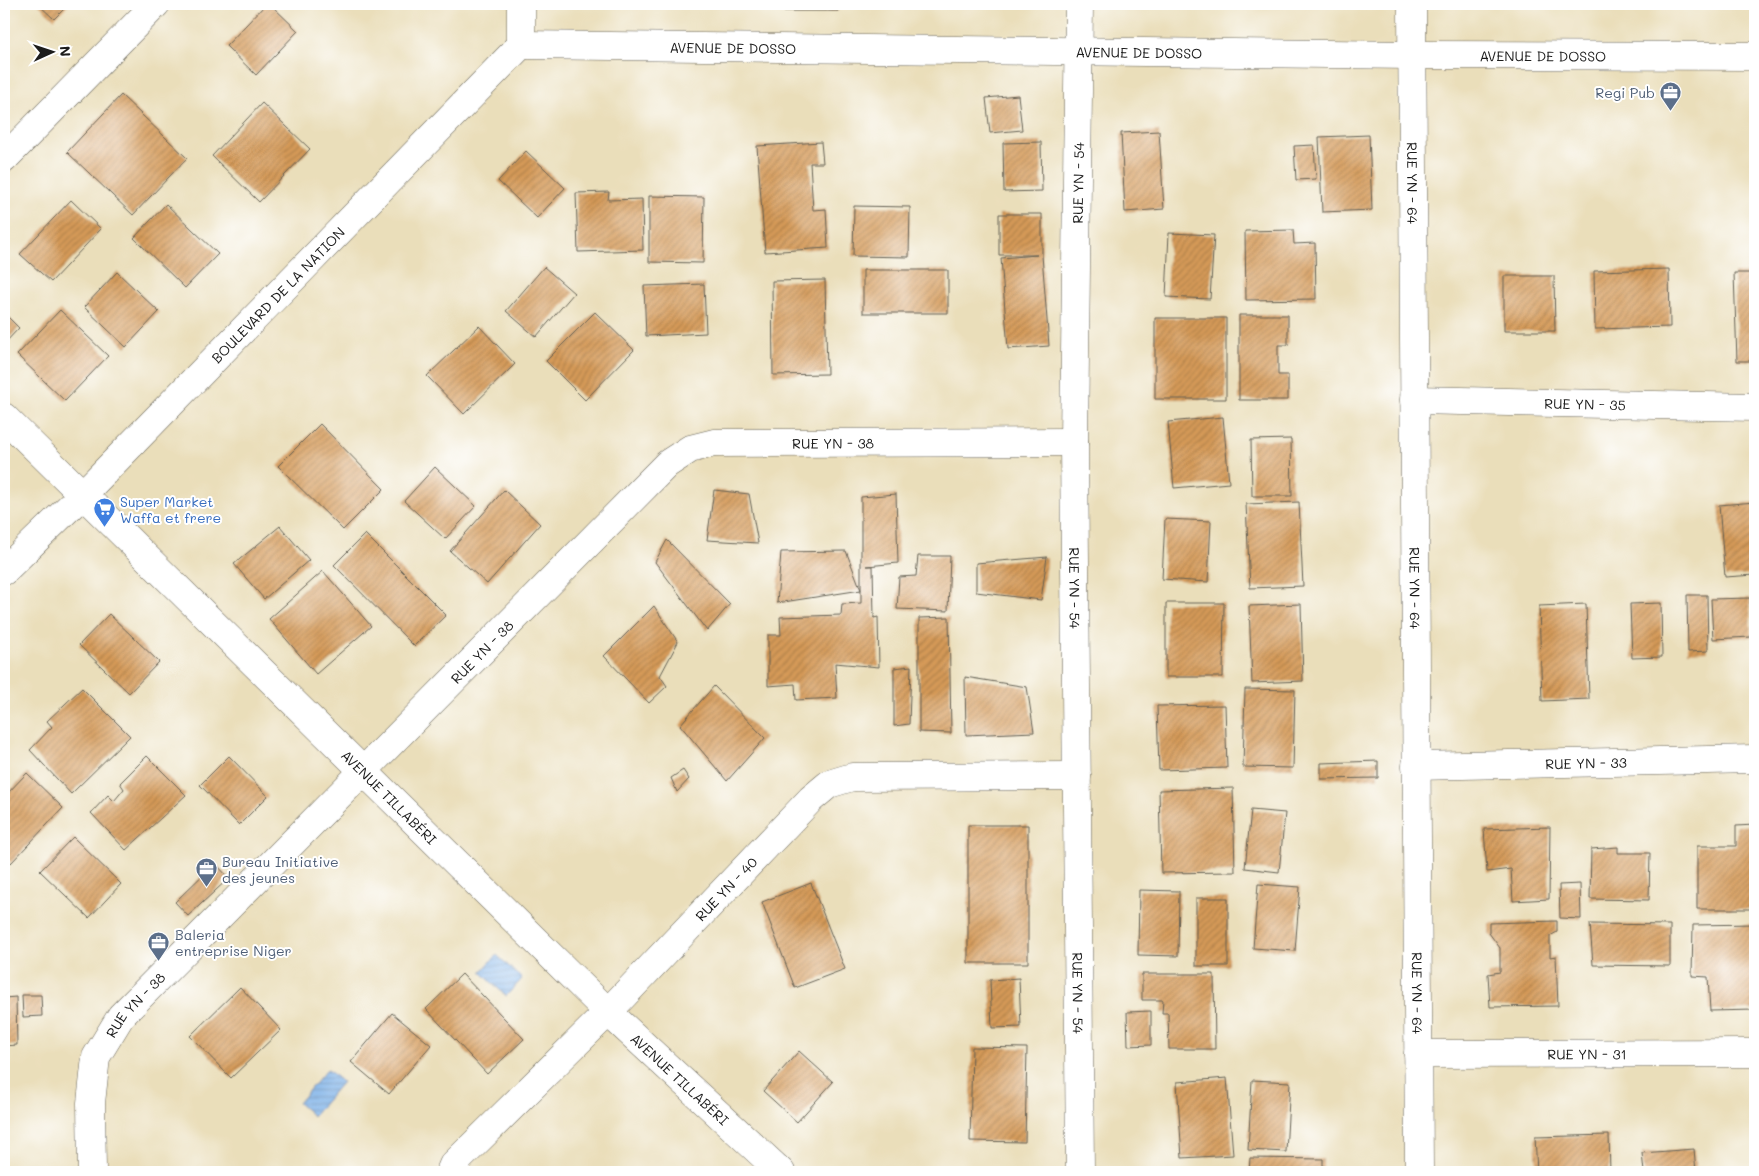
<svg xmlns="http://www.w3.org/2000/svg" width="1759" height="1176" font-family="Mali,sans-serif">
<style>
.water{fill:url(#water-rules);stroke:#4a6581}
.building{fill:url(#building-hatch)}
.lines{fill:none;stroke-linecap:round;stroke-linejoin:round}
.minor-casing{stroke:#646053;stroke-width:29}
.minor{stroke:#fff;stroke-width:28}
.labels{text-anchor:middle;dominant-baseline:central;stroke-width:4;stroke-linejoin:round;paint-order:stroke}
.street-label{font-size:14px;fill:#1c1c1c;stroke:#fff}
.service-label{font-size:14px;fill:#4e5e75;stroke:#fff;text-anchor:start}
.shop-label{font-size:14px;fill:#366cbe;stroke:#fff;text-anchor:start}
</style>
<defs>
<pattern id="water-rules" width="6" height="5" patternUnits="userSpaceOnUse" patternTransform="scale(1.25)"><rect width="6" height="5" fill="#78aee6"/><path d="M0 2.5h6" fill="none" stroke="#628dba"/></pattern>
<pattern id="building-hatch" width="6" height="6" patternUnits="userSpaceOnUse" patternTransform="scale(1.25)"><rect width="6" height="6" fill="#d59a58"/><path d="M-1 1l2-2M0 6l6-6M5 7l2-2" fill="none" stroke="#ac7d48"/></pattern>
</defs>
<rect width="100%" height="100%" fill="#fff"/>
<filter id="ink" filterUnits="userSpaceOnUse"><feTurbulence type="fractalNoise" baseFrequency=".02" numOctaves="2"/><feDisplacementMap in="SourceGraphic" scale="10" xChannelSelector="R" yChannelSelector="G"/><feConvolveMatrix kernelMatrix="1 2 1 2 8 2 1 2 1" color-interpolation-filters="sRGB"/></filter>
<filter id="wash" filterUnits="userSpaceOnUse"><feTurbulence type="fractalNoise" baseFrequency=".0096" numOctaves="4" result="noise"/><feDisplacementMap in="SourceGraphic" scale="20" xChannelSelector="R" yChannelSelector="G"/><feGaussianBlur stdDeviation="1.12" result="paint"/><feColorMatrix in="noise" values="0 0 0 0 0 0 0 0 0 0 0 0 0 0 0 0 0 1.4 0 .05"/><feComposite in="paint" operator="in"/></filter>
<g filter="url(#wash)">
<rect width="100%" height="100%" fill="#eadeba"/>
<path class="water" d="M 497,955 L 522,979 L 506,996 L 481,972 Z
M 327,1069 L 342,1082 L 313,1116 L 298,1103 Z"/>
<g id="blocks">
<path class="building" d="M 38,4 L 69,4 L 54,19 Z
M 266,4 L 270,4 L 298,31 L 256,75 L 226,46 Z
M 779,4 L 837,4 L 838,11 L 779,11 Z
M 121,95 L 187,158 L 133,215 L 67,152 Z
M 1018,95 L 1022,130 L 990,133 L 986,98 Z
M 262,103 L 310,149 L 259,202 L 212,156 Z
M 1159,131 L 1164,209 L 1125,212 L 1121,133 Z
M 1369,135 L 1372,210 L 1322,212 L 1319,137 Z
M 821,142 L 823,163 L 810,163 L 813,210 L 826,209 L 828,248 L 765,252 L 757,146 Z
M 1041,142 L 1042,191 L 1004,192 L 1003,143 Z
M 1314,145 L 1316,179 L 1296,180 L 1294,146 Z
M 526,151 L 565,188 L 537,218 L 498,181 Z
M 609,192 L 608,200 L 642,199 L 643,250 L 578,252 L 576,193 Z
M 649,196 L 704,197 L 703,263 L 649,262 Z
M 71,200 L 101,229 L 51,282 L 20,254 Z
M 166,204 L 218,254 L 185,288 L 134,238 Z
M 854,206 L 910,207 L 909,257 L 853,256 Z
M 999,214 L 1042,214 L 1042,255 L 1049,346 L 1008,349 L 1001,258 L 1037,255 L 999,255 Z
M 1293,230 L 1294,244 L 1315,243 L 1316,299 L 1246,300 L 1245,231 Z
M 1169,233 L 1214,235 L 1210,299 L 1166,297 Z
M 544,267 L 574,293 L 536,337 L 506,311 Z
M 1669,269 L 1670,327 L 1595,329 L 1594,271 Z
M 863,270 L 948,270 L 948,313 L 863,313 Z
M 117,272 L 159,312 L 126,347 L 84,307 Z
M 1734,273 L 1755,273 L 1755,361 L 1737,361 Z
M 1504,276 L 1554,276 L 1555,331 L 1504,331 Z
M 825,280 L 827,374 L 773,375 L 772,281 Z
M 704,284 L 706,333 L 646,336 L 644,286 Z
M 60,310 L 108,356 L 65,401 L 17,355 Z
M 595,312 L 634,350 L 585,400 L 546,361 Z
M 4,313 L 19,328 L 4,344 Z
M 1239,315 L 1288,315 L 1288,345 L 1278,345 L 1278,375 L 1288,375 L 1288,400 L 1239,400 Z
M 1155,318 L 1226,318 L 1226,399 L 1155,399 Z
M 479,326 L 515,364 L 464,414 L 427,376 Z
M 1223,417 L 1229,483 L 1174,488 L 1168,422 Z
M 320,424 L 384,489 L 343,530 L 278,466 Z
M 1291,439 L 1292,496 L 1252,496 L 1251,440 Z
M 435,467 L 476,506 L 445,539 L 404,501 Z
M 504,490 L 540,524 L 487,584 L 450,551 Z
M 714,490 L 749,494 L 758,543 L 707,540 Z
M 896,494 L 898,563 L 867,566 L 873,566 L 874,618 L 878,617 L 879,667 L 835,663 L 837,698 L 796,700 L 795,684 L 768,686 L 768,635 L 781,635 L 780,617 L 841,615 L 842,604 L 861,603 L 861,497 Z
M 1299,502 L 1303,586 L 1250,588 L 1246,504 Z
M 1755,502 L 1755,575 L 1725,577 L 1719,505 Z
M 1165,519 L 1211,521 L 1208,582 L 1162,579 Z
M 280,526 L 309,560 L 264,599 L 234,564 Z
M 365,534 L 446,615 L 414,646 L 334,565 Z
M 667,540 L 730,604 L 707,631 L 655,562 Z
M 846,551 L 861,590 L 777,603 L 781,552 Z
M 918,556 L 950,556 L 948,611 L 897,609 L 899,577 L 916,576 Z
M 1047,557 L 1041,600 L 976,592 L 976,563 Z
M 323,571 L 371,626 L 316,674 L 269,619 Z
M 1687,595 L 1707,595 L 1708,651 L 1688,652 Z
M 1750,598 L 1751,637 L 1713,639 L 1711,599 Z
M 1166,603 L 1224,603 L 1223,677 L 1166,677 Z
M 1661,603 L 1662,657 L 1632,658 L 1630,604 Z
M 1301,604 L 1303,681 L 1252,683 L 1249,606 Z
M 1586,604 L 1589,699 L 1542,701 L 1539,606 Z
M 654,606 L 678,642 L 660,676 L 667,686 L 649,703 L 604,656 Z
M 109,614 L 159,662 L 129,693 L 79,645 Z
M 949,617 L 951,733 L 919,732 L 919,618 Z
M 911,666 L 909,724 L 894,726 L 894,668 Z
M 965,677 L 1027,687 L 1034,732 L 966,735 Z
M 714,686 L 765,738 L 727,781 L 680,725 Z
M 82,688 L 130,736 L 71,794 L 30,750 L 52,727 L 47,721 Z
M 1245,689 L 1295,690 L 1293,768 L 1243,767 Z
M 1225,705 L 1227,768 L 1159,770 L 1157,706 Z
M 147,756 L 186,795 L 126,850 L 91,813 L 108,795 L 114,801 L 124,789 L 120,783 Z
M 229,756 L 268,796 L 239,825 L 200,785 Z
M 1378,761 L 1378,778 L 1321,779 L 1321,763 Z
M 683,770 L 689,779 L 677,792 L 671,778 Z
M 27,773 L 63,808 L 11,863 L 4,855 L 4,797 Z
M 1233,788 L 1235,872 L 1161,873 L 1159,790 Z
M 1251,810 L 1285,813 L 1279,872 L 1245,868 Z
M 968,825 L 1028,825 L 1028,963 L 968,963 Z
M 1755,825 L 1755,909 L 1697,909 L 1697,846 L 1736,846 L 1736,826 Z
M 1550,827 L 1549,899 L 1513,901 L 1511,869 L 1487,872 L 1484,829 Z
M 73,837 L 121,884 L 89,918 L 40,871 Z
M 1618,847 L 1618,853 L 1650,853 L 1649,900 L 1590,899 L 1591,849 Z
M 215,863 L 229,878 L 188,916 L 175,902 Z
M 811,883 L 845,969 L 795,988 L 762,902 Z
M 1258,884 L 1300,887 L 1295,951 L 1253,948 Z
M 1580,884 L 1581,919 L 1560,918 L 1559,885 Z
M 1139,890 L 1179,891 L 1178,956 L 1138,955 Z
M 1196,898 L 1228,898 L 1228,966 L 1196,966 Z
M 1557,921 L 1557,932 L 1550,936 L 1550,957 L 1556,956 L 1558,1006 L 1490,1007 L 1488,974 L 1500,972 L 1500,948 L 1489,933 L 1489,923 Z
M 1590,924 L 1670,925 L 1670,966 L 1593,965 Z
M 1755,924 L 1755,1010 L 1710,1011 L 1708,977 L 1692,976 L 1693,925 Z
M 462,974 L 524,1039 L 487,1074 L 426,1009 Z
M 1142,974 L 1214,974 L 1215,1049 L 1169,1049 L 1168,1013 L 1162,1013 L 1163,1000 L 1142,1000 Z
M 1019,978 L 1021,1027 L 992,1028 L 990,980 Z
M 240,987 L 281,1030 L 231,1078 L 190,1036 Z
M 22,995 L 41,995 L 42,1016 L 23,1017 Z
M 16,997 L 17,1045 L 4,1046 L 4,998 Z
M 1151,1011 L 1151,1045 L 1128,1046 L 1127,1012 Z
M 392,1013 L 431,1045 L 389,1094 L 351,1062 Z
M 972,1047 L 1027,1048 L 1025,1142 L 970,1141 Z
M 799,1051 L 833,1082 L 797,1122 L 763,1091 Z
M 1227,1078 L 1233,1155 L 1182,1158 L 1177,1082 Z
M 1252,1080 L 1290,1082 L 1286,1152 L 1248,1150 Z
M 1609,1135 L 1610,1172 L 1537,1172 L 1535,1137 Z
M 1694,1149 L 1696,1172 L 1644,1172 L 1642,1153 Z
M 1250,1158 L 1323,1159 L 1323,1172 L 1249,1172 Z
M 15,1166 L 15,1172 L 4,1172 L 4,1167 Z"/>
</g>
</g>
<g filter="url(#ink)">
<use href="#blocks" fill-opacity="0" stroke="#646053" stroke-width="1"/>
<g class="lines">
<defs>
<g id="minor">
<path id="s1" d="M 1079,4 L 1074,442 L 1080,1172"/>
<path id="s2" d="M 1412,4 L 1419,1172"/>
<path id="s3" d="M 521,45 L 1412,55 L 1755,56"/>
<path d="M 4,159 L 156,4"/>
<path id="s4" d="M 1414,400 L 1755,407"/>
<path id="s5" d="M 4,417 L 608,1012 L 781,1172"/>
<path id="s6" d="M 4,571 L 83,494 L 521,45 L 521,4"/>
<path id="s7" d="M 1416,766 L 1755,759"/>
<path id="s8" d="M 1418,1054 L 1755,1053"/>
<path id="s9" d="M 92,1172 L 91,1103 L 96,1057 L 121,1016 L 667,464 L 690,449 L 714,443 L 1074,442"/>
<path id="s10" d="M 450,1172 L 453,1165 L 608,1012 L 811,799 L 829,784 L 852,777 L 1077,776"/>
</g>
</defs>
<use href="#minor" class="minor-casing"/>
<use href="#minor" class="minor"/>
</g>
</g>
<defs>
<symbol id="office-pin" viewBox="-11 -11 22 30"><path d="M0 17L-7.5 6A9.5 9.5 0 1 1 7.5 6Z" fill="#5c6f8a" stroke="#fff"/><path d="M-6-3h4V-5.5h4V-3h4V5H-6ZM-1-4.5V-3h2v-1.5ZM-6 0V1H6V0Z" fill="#fff"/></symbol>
<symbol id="supermarket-pin" viewBox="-11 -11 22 30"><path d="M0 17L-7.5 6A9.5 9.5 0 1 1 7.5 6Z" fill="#3f7fe0" stroke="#fff"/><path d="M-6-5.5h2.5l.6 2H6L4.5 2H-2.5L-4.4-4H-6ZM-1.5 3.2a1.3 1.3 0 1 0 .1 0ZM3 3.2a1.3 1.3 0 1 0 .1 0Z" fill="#fff"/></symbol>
</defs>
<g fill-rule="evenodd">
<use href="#office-pin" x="1658" y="80" width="25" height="34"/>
<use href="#supermarket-pin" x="92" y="496" width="25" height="34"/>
<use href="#office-pin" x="194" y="856" width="25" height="34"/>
<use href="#office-pin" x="146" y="930" width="25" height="34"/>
</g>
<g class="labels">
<g class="street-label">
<text stroke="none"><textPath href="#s3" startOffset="212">AVENUE DE DOSSO</textPath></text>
<text stroke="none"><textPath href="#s3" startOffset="618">AVENUE DE DOSSO</textPath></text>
<text stroke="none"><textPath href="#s3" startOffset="1022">AVENUE DE DOSSO</textPath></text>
<text transform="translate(1078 183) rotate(-89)">RUE YN - 54</text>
<text stroke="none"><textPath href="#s2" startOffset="179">RUE YN - 64</textPath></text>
<text stroke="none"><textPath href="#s6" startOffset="389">BOULEVARD DE LA NATION</textPath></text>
<text stroke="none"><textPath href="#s4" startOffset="171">RUE YN - 35</textPath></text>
<text stroke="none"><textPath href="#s9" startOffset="1111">RUE YN - 38</textPath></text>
<text stroke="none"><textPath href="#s1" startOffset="584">RUE YN - 54</textPath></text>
<text stroke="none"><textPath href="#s2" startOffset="584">RUE YN - 64</textPath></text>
<text stroke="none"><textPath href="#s9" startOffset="676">RUE YN - 38</textPath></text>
<text stroke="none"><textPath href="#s7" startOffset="170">RUE YN - 33</textPath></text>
<text stroke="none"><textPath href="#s5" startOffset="541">AVENUE TILLABÉRI</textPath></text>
<text stroke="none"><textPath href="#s10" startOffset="396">RUE YN - 40</textPath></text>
<text stroke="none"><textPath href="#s1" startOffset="989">RUE YN - 54</textPath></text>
<text stroke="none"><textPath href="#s2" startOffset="989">RUE YN - 64</textPath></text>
<text stroke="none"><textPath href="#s9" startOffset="181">RUE YN - 38</textPath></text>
<text stroke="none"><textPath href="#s8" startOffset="169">RUE YN - 31</textPath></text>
<text stroke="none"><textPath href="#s5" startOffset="946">AVENUE TILLABÉRI</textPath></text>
</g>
<g class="service-label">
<text x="1655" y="92" text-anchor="end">Regi Pub</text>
<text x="222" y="861">Bureau Initiative<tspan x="222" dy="16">des jeunes</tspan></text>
<text x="175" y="934">Baleria<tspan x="175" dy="16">entreprise Niger</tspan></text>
</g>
<g class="shop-label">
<text x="120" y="501">Super Market<tspan x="120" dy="16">Waffa et frere</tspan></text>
</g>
</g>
<rect width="1759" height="1176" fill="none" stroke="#fff" stroke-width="20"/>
<g transform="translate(52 52) rotate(87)" stroke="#ffffff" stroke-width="4" paint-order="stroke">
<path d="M0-4L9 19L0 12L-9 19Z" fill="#1c1c1c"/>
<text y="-8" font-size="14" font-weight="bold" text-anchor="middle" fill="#1c1c1c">N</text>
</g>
</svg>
